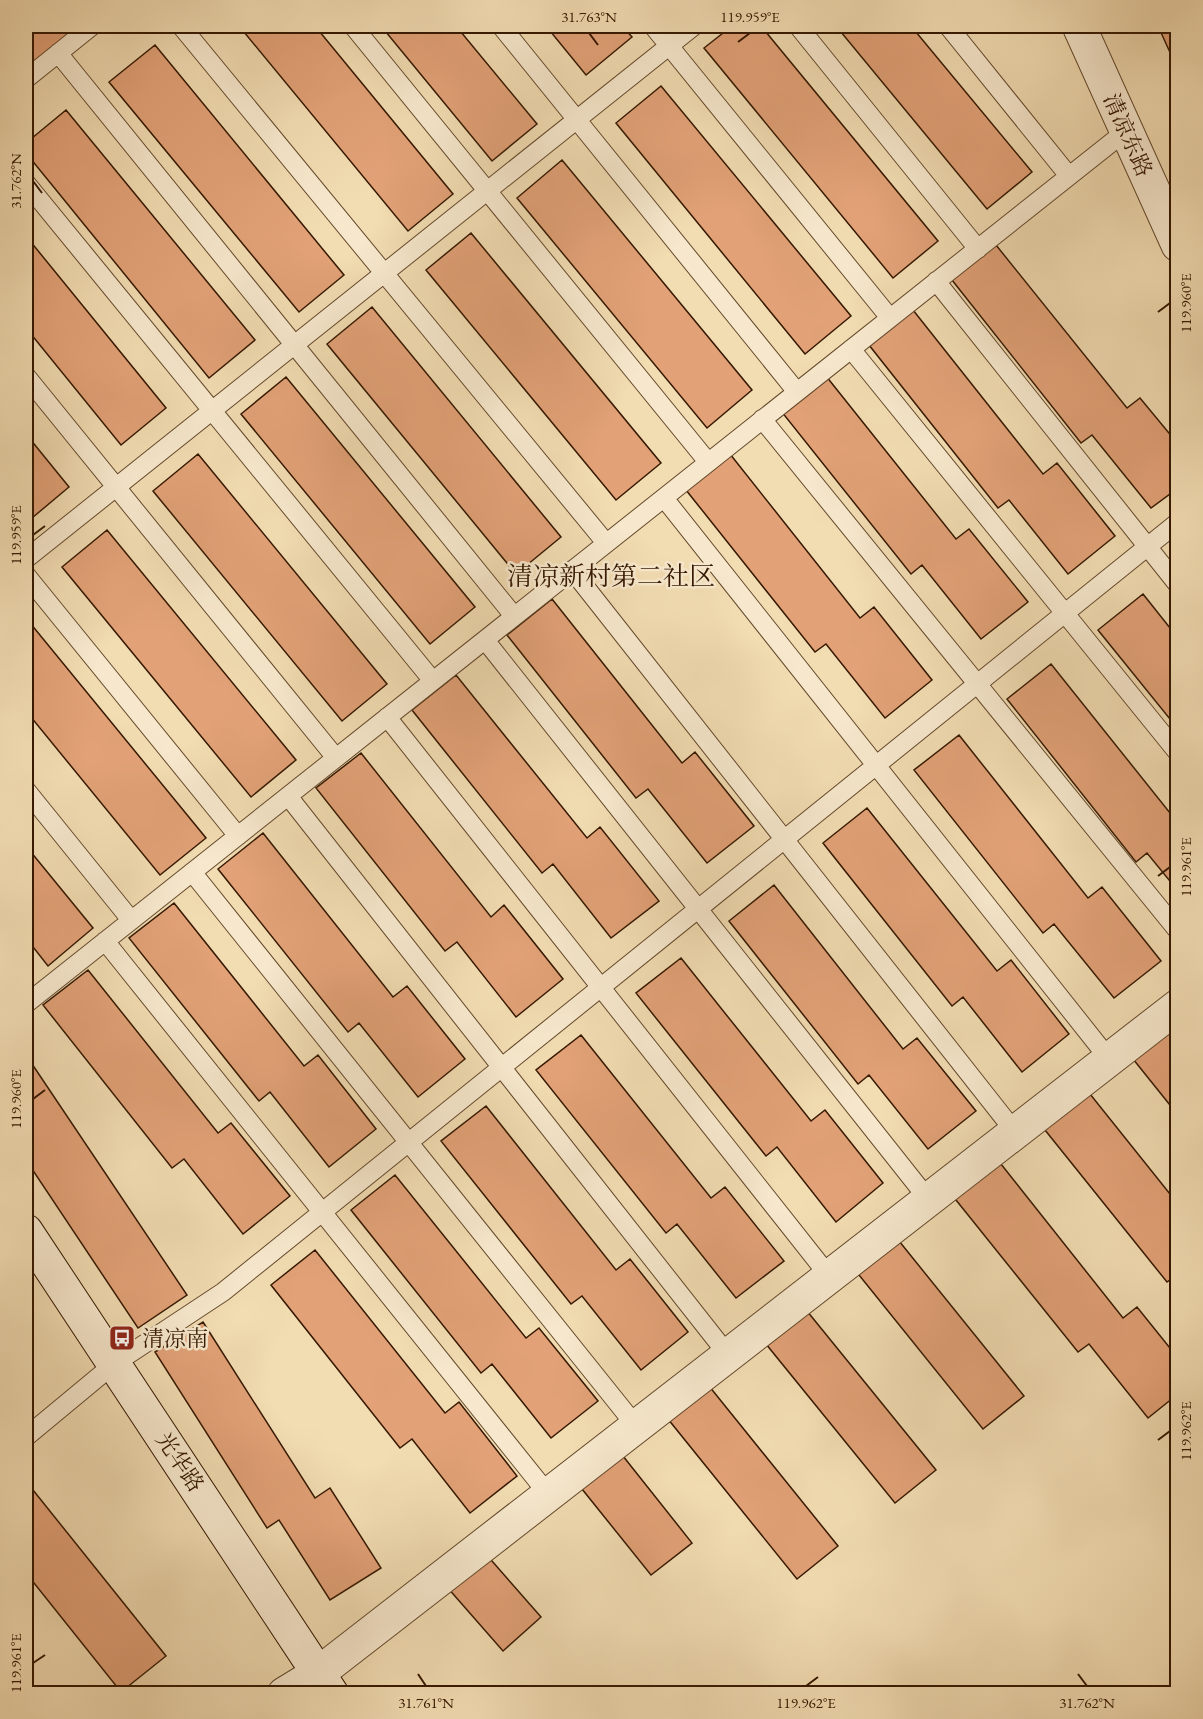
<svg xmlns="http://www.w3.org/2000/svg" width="1203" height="1719" font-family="'EB Garamond','Noto Serif SC',serif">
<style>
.building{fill:#e2a177;stroke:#351800;stroke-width:1.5}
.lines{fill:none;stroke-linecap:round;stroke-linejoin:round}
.service-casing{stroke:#64492c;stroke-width:20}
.minor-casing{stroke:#64492c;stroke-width:35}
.tertiary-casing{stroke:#64492c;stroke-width:35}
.secondary-casing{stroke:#351800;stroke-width:35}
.service{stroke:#f7e8cd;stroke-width:18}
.minor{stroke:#f7e8cd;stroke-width:33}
.tertiary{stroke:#f7e8cd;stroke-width:33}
.secondary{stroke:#f7e8cd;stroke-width:33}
.ticks{fill:none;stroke:#351800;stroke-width:2}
.labels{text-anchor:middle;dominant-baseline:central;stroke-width:5;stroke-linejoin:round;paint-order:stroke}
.street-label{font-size:22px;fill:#351800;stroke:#f7e8cd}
.poi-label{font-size:22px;fill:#351800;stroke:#f7e8cd;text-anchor:start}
.quarter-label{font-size:26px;fill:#351800;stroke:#f7e8cd}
.neatline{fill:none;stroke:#351800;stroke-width:2}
.ticks-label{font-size:15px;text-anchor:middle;fill:#351800}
</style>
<rect width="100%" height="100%" fill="#f2dcb2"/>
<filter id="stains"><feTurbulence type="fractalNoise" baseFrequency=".00333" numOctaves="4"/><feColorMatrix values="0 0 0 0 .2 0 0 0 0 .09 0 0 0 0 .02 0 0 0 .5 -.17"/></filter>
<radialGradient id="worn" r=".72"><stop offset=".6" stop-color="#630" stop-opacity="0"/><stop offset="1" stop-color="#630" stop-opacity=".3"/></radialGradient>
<path class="building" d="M 26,26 L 70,26 L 74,30 L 28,67 L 26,64 Z
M 239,26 L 315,26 L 453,194 L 408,231 Z
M 381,26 L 456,26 L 537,124 L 492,161 Z
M 546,26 L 622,26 L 632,37 L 586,75 Z
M 732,26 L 761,26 L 938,241 L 893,278 L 704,48 Z
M 836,26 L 911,26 L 1032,172 L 987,209 Z
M 1158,26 L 1178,26 L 1178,70 Z
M 155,45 L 344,275 L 299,312 L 109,82 Z
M 661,86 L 851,316 L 805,354 L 616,123 Z
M 66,110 L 255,340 L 209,378 L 26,153 L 26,143 Z
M 562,160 L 752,390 L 707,428 L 517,198 Z
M 471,233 L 661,463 L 616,500 L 426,270 Z
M 26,236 L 166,408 L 121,445 L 26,328 Z
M 996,245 L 1127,408 L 1140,398 L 1178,444 L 1178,488 L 1151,508 L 1092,435 L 1081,443 L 952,280 Z
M 372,307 L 561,537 L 516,574 L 327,344 Z
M 913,310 L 1043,474 L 1057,463 L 1115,536 L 1068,574 L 1009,500 L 998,508 L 869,345 Z
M 826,376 L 956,539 L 969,529 L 1028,602 L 981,639 L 922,565 L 911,574 L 781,411 Z
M 286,377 L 475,607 L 430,644 L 241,414 Z
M 26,434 L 69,487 L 26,523 Z
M 198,454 L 387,684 L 342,721 L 153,491 Z
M 730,454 L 860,618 L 874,607 L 932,680 L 885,718 L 826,644 L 815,652 L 686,490 Z
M 107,530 L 296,760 L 251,797 L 62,567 Z
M 1143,594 L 1178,638 L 1178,729 L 1098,630 Z
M 552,599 L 682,763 L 695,752 L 754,826 L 707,863 L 648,789 L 636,798 L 507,635 Z
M 26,618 L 206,838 L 160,875 L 26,711 Z
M 1051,664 L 1178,823 L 1178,891 L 1147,853 L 1136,862 L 1007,699 Z
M 456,675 L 587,838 L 600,827 L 659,901 L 611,938 L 553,864 L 542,873 L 412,710 Z
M 959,735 L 1088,898 L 1102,887 L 1161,961 L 1114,998 L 1054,924 L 1043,933 L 914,770 Z
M 361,753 L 491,917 L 504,905 L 563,979 L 516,1017 L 457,942 L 445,951 L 316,788 Z
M 867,808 L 997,971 L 1011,960 L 1069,1034 L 1022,1072 L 963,997 L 952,1006 L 823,843 Z
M 263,833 L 393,997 L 407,986 L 465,1059 L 418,1097 L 359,1023 L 348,1032 L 218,869 Z
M 26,846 L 93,928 L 48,966 L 26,938 Z
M 774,885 L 903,1049 L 917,1038 L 976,1111 L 928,1149 L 869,1075 L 858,1084 L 729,921 Z
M 174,903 L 304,1066 L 318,1055 L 376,1129 L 329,1167 L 270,1092 L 259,1101 L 129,938 Z
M 681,958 L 811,1121 L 825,1110 L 883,1183 L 836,1222 L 777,1147 L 766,1156 L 636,993 Z
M 88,970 L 218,1133 L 231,1123 L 290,1196 L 243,1234 L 184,1159 L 172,1168 L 43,1005 Z
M 1178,1023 L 1178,1115 L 1125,1049 Z
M 581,1035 L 711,1198 L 725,1187 L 784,1261 L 736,1298 L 677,1224 L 666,1233 L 536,1070 Z
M 26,1055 L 187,1295 L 138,1328 L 26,1160 Z
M 1082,1084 L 1178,1204 L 1178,1274 L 1167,1282 L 1037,1120 Z
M 486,1106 L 616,1270 L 630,1259 L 688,1332 L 641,1370 L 582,1296 L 571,1304 L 441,1141 Z
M 993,1154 L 1123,1318 L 1137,1307 L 1178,1358 L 1178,1394 L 1148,1418 L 1089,1344 L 1078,1352 L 948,1190 Z
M 395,1175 L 526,1338 L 539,1328 L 598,1401 L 551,1438 L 492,1364 L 481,1373 L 351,1210 Z
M 895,1236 L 1024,1396 L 983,1429 L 855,1270 Z
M 315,1250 L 445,1413 L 459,1402 L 517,1476 L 470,1513 L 412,1439 L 400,1448 L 271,1285 Z
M 807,1311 L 936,1470 L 895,1503 L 766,1344 Z
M 203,1322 L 315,1498 L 330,1488 L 381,1568 L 330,1600 L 279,1520 L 267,1528 L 155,1352 Z
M 709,1386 L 838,1546 L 797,1579 L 668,1419 Z
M 619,1451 L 692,1543 L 651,1575 L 578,1484 Z
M 33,1490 L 166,1656 L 121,1692 L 26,1573 L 26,1495 Z
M 485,1553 L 541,1617 L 503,1651 L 447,1587 Z
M 26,1680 L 36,1694 L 26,1694 Z"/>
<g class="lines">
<defs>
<path id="service" d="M 181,26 L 606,543
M 353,26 L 708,462
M 501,26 L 797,392
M 653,26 L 890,318
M 798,26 L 978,249
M 948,26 L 1069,176
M 58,53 L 514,616
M 26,79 L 92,26
M 26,183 L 433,681
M 936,281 L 1178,585
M 851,349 L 1178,753
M 26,376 L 336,758
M 762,419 L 1178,931
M 664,498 L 1109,1059
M 26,559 L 694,26
M 572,570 L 1015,1132
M 26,575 L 238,836
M 485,640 L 928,1199
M 387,717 L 829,1276
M 26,790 L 131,920
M 288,796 L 728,1355
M 192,872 L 636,1426
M 105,941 L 548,1494
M 26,1004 L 1126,131
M 26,1437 L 114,1364 L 223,1292 L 1178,522"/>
<path id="minor" d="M 1079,26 L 1178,245
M 320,1672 L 1178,1006"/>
<path id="tertiary" d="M 284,1694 L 320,1672"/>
<path id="secondary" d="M 26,1231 L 332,1694"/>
</defs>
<use href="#service" class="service-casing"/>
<use href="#minor" class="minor-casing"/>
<use href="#tertiary" class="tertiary-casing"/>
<use href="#secondary" class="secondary-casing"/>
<use href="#service" class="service"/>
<use href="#minor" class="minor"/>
<use href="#tertiary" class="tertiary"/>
<use href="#secondary" class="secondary"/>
</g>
<path class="ticks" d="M 589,33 L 598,45M 738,42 L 750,33M 33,181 L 42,193M 1158,312 L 1170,303M 33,535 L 45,526M 1158,876 L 1170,867M 33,1099 L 45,1090M 1158,1440 L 1170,1431M 33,1663 L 45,1655M 418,1674 L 426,1686M 1078,1674 L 1087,1686M 806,1686 L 818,1677"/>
<defs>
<symbol id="bus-square" viewBox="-11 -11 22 22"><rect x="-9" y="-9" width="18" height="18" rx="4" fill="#8f2418" stroke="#f7e8cd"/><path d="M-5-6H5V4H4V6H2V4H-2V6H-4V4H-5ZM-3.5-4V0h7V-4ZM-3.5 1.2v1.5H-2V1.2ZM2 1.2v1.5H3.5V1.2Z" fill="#fff"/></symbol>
</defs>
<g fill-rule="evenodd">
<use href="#bus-square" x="107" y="1323" width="30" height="30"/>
</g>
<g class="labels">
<g class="street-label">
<text transform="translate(1128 135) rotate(66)">清凉东路</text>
<text transform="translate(180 1462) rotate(56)">光华路</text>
</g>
<g class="poi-label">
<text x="142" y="1338">清凉南</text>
</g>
<g class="quarter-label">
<text x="611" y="576">清凉新村第二社区</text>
</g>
</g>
<rect width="1203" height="1719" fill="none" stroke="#f2dcb2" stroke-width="66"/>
<rect x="33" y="33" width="1137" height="1653" class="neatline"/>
<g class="ticks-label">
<text x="589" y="22">31.763°N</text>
<text x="750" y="22">119.959°E</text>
<text transform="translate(16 181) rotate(-90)" y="5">31.762°N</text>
<text transform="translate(1186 303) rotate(-90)" y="5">119.960°E</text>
<text transform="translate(16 535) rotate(-90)" y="5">119.959°E</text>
<text transform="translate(1186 867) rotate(-90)" y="5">119.961°E</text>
<text transform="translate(16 1099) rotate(-90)" y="5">119.960°E</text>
<text transform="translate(1186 1431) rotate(-90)" y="5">119.962°E</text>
<text transform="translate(16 1663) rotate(-90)" y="5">119.961°E</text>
<text x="426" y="1708">31.761°N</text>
<text x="806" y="1708">119.962°E</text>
<text x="1087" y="1708">31.762°N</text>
</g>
<rect width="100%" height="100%" filter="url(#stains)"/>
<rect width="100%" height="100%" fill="url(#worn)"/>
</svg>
